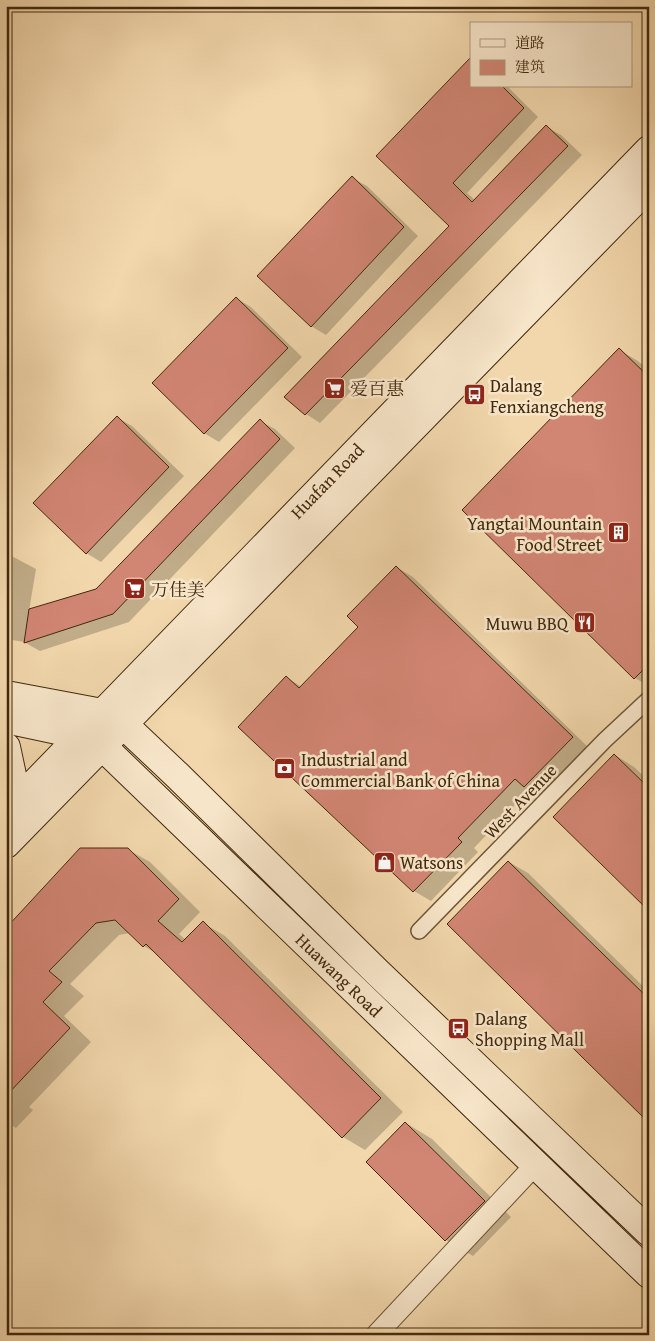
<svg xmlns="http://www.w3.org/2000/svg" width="655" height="1341" font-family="'Gentium Book Plus','Noto Serif SC',serif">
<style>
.shadow{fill:#0003}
.building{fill:#d18573;stroke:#42290c}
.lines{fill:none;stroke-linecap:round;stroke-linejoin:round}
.pedestrian-casing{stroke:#6e5434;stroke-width:18}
.minor-casing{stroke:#6e5434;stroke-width:22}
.secondary-casing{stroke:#42290c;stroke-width:30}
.pedestrian{stroke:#f7e5c9;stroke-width:15}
.minor{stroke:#f7e5c9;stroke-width:20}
.secondary{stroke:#f7e5c9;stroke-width:28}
.labels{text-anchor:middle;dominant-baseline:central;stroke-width:5;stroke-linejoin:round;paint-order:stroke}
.poi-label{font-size:18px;fill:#42290c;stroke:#f7e5c9;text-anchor:start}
.street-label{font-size:18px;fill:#42290c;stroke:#f7e5c9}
</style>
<rect width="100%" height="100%" fill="#f2d7ac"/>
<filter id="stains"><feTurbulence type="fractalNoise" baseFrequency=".004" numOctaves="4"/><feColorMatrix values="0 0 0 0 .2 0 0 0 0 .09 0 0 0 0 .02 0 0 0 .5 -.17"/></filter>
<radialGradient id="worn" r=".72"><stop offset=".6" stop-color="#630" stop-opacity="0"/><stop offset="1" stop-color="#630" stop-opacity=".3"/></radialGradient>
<path class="shadow" d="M 471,59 L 471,86 L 507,86 L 538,117 L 467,193 L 475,200 L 546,127 L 561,135 L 582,155 L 320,423 L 306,414 L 451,226 L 378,156 Z
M 352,178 L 367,186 L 418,236 L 326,335 L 311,326 Z
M 236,298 L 251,307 L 302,357 L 219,442 L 204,433 Z
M 619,350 L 638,361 L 649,371 L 649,686 L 635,678 L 463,510 Z
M 118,418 L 132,426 L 184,476 L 101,562 L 86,553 Z
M 260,421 L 275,429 L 295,448 L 129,622 L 40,651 L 24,642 L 6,639 L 6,553 L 36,569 L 29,611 L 96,590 Z
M 396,567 L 413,577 L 588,747 L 541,796 L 530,789 L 474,848 L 478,852 L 431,901 L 414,891 L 239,727 L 287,678 L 302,687 L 360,627 Z
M 615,755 L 634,767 L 649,781 L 649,910 Z
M 127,849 L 150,862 L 200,912 L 179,934 L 186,940 L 203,923 L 225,936 L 403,1112 L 365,1150 L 343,1137 L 157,954 L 144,946 L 130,933 L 119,935 L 70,984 L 84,996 L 64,1016 L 91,1042 L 29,1107 L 33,1110 L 16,1128 L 6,1122 L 6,930 Z
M 509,862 L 528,873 L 649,992 L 649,1121 Z
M 406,1123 L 432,1139 L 511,1217 L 473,1256 L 446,1240 L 367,1162 Z"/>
<path class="building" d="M 471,57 L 471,86 L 502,86 L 524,108 L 453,183 L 472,202 L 546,125 L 568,146 L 305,415 L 284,397 L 449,226 L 376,156 Z
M 352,176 L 404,227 L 311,327 L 257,276 Z
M 236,297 L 288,348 L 204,434 L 152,383 Z
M 619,348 L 649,377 L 649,664 L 634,679 L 462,510 Z
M 117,416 L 169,467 L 86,554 L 33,503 Z
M 260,419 L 280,439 L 113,614 L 24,643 L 29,609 L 96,589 Z
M 396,566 L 573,737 L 524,787 L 515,779 L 458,838 L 462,842 L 413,892 L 238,727 L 286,676 L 299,688 L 358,627 L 347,616 Z
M 614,754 L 649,788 L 649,911 L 553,817 Z
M 80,848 L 128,848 L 179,899 L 158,921 L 182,942 L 203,921 L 381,1098 L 342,1138 L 146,944 L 143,947 L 115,920 L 96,923 L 49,971 L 62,982 L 43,1002 L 70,1028 L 6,1096 L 6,928 Z
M 508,861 L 649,999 L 649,1123 L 447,924 Z
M 405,1122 L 485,1201 L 445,1241 L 366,1162 Z"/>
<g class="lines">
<defs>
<path id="pedestrian" d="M 419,931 L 605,740 L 649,699"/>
<path id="minor" d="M 376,1335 L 535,1165"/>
<path id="secondary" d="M 6,695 L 102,713 L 123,724 L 177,775 L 377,972 L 649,1232
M 6,719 L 81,735 L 102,746 L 649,1274
M 6,747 L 13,780 L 6,812
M 6,813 L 649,150
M 6,844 L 649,186"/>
</defs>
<use href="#pedestrian" class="pedestrian-casing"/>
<use href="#minor" class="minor-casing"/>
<use href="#secondary" class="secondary-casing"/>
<use href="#pedestrian" class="pedestrian"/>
<use href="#minor" class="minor"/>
<use href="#secondary" class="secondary"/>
</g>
<defs>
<symbol id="supermarket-square" viewBox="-11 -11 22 22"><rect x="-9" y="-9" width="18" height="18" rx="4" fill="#8f2418" stroke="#f7e5c9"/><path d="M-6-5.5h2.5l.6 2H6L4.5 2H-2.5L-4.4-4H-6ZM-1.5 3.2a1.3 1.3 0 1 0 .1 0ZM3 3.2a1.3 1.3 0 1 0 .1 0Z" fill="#fff"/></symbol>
<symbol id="bus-square" viewBox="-11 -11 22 22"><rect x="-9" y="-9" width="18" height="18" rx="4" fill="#8f2418" stroke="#f7e5c9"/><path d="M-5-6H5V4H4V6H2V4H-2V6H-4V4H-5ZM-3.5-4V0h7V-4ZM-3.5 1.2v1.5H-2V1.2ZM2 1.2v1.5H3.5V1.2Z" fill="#fff"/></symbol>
<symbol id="building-square" viewBox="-11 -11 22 22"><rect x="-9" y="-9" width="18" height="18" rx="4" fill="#8f2418" stroke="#f7e5c9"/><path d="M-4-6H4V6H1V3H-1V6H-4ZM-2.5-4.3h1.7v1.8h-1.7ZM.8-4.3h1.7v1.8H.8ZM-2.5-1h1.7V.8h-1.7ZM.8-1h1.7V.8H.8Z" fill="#fff"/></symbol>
<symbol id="restaurant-square" viewBox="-11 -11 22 22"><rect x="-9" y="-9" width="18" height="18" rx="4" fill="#8f2418" stroke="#f7e5c9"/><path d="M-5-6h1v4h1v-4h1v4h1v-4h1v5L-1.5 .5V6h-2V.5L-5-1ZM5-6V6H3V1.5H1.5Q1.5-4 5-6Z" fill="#fff"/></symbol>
<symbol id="bank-square" viewBox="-11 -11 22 22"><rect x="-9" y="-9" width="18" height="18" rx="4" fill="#8f2418" stroke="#f7e5c9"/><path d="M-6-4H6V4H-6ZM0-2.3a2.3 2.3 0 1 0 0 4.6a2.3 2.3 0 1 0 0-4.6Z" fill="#fff"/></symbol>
<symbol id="shop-square" viewBox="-11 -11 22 22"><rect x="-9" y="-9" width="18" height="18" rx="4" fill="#8f2418" stroke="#f7e5c9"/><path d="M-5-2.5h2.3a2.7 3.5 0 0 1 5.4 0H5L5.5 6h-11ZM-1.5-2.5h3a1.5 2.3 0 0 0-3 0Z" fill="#fff"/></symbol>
</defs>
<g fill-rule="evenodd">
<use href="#supermarket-square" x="322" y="376" width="25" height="25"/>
<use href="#bus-square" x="462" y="382" width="25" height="25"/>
<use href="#building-square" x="606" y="520" width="25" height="25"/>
<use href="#supermarket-square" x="122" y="576" width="25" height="25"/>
<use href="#restaurant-square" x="572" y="610" width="25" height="25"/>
<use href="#bank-square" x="272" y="756" width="25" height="25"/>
<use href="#shop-square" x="372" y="850" width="25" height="25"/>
<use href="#bus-square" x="446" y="1016" width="25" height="25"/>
</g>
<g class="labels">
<g class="poi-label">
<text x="490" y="385">Dalang<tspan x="490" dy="21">Fenxiangcheng</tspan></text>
<text x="350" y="388">爱百惠</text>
<text x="602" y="523" text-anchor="end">Yangtai Mountain<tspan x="602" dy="21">Food Street</tspan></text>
<text x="151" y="589">万佳美</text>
<text x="568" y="623" text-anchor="end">Muwu BBQ</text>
<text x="301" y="759">Industrial and<tspan x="301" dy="21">Commercial Bank of China</tspan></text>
<text x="400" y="862">Watsons</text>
<text x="475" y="1018">Dalang<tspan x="475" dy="21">Shopping Mall</tspan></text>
</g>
<g class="street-label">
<text transform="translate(327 481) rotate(-46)">Huafan Road</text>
<text transform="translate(520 801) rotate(-46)">West Avenue</text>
<text transform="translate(339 975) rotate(44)">Huawang Road</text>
</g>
</g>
<rect width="655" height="1341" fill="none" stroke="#f2d7ac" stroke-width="25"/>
<rect x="8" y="8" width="640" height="1326" fill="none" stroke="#42290c" stroke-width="2.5"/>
<rect x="12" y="12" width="630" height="1316" fill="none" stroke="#42290c"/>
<rect x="470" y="22" width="162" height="65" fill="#f7e5c9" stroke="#af9a7d"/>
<rect x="480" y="39" width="25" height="8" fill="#f7e5c9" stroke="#af9a7d"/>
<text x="515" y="48" font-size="15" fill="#42290c">道路</text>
<rect x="480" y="60" width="25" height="15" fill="#d18573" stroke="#af9a7d"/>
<text x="515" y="72" font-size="15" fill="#42290c">建筑</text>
<rect width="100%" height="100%" filter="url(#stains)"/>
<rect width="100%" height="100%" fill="url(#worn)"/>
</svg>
